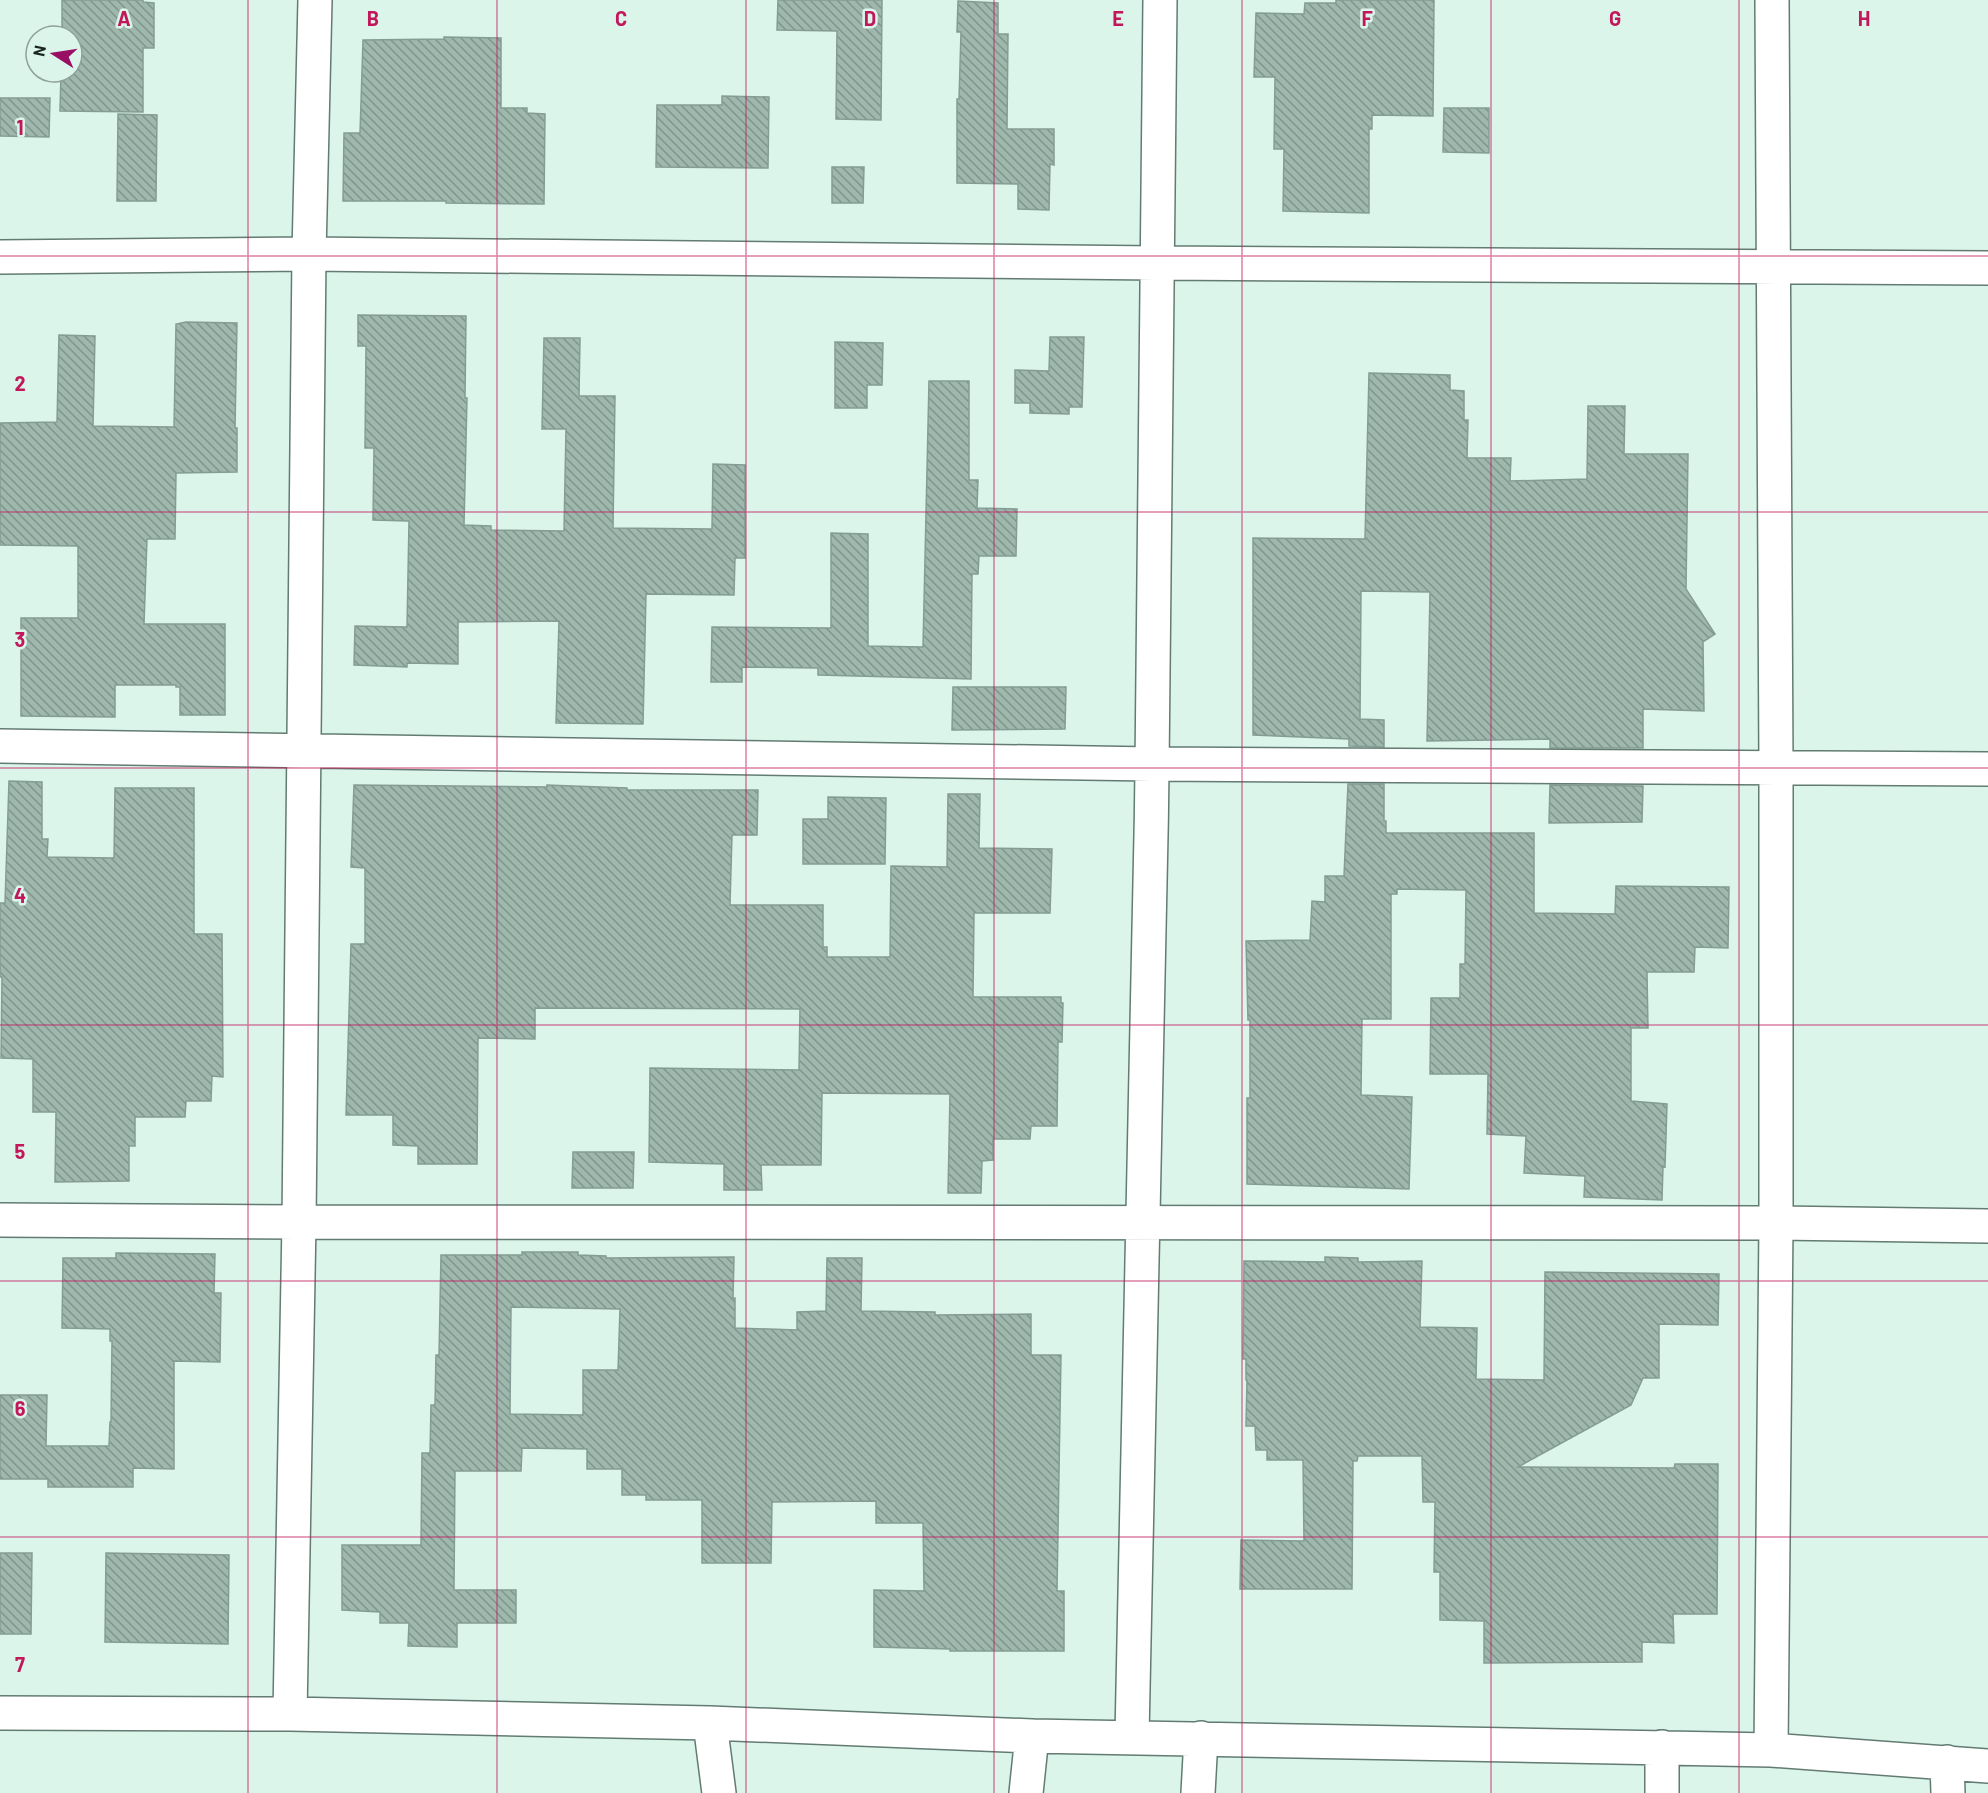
<svg xmlns="http://www.w3.org/2000/svg" width="1988" height="1793" font-family="Barlow,sans-serif">
<style>
.building{fill:url(#building-back-hatch);stroke:#849d94;stroke-width:1.5;fill-rule:evenodd}
.lines{fill:none;stroke-linecap:round;stroke-linejoin:round}
.minor-casing{stroke:#637b72;stroke-width:36}
.minor{stroke:#fff;stroke-width:33}
.grid{fill:none;stroke:#c2185b;stroke-width:1.5;stroke-opacity:0.55}
.grid-label{font-size:20px;text-anchor:middle;font-weight:bold;fill:#c2185b;stroke:#dbf5eb;stroke-width:5;stroke-linejoin:round;paint-order:stroke}
</style>
<defs>
<pattern id="building-back-hatch" width="6" height="6" patternUnits="userSpaceOnUse" patternTransform="scale(1.5)"><rect width="6" height="6" fill="#9eb8ae"/><path d="M-1 5l2 2M0 0l6 6M5-1l2 2" fill="none" stroke="#80958d"/></pattern>
</defs>
<rect width="100%" height="100%" fill="#dbf5eb"/>
<path class="building" d="M 62,0 L 143,0 L 143,2 L 154,3 L 154,48 L 143,48 L 143,112 L 60,111 L 61,72 L 72,72 L 72,36 L 62,36 Z
M 778,0 L 882,0 L 881,120 L 836,119 L 837,31 L 777,30 Z
M 1336,0 L 1434,0 L 1433,116 L 1372,115 L 1372,129 L 1369,129 L 1369,213 L 1283,211 L 1284,149 L 1274,149 L 1275,77 L 1254,77 L 1256,13 L 1304,14 L 1305,3 L 1336,3 Z
M 958,1 L 998,3 L 998,34 L 1008,34 L 1007,129 L 1054,129 L 1054,165 L 1050,164 L 1049,210 L 1018,209 L 1018,184 L 957,183 L 957,99 L 959,99 L 961,32 L 957,32 Z
M 444,37 L 501,38 L 501,108 L 527,108 L 527,113 L 545,114 L 544,204 L 446,203 L 446,201 L 343,201 L 344,133 L 360,133 L 363,40 L 444,39 Z
M 722,96 L 769,97 L 768,168 L 656,167 L 657,105 L 722,105 Z
M 0,98 L 50,98 L 49,137 L 0,136 Z
M 1444,108 L 1489,108 L 1489,153 L 1443,152 Z
M 118,114 L 157,115 L 156,201 L 117,201 Z
M 832,167 L 864,167 L 863,203 L 832,203 Z
M 358,315 L 466,316 L 465,398 L 467,398 L 464,525 L 491,526 L 491,530 L 564,531 L 566,429 L 542,429 L 544,338 L 580,338 L 579,396 L 615,396 L 613,528 L 712,529 L 713,464 L 745,465 L 745,558 L 735,558 L 734,595 L 646,594 L 643,724 L 556,723 L 559,621 L 458,622 L 458,664 L 407,663 L 407,667 L 354,665 L 355,626 L 407,627 L 409,521 L 373,520 L 374,448 L 365,448 L 366,346 L 358,346 Z
M 186,322 L 237,323 L 235,428 L 237,428 L 237,472 L 176,473 L 175,539 L 147,539 L 144,624 L 225,624 L 225,715 L 180,715 L 180,687 L 176,687 L 176,685 L 115,685 L 115,717 L 21,716 L 21,618 L 78,618 L 78,546 L 0,545 L 0,423 L 57,422 L 59,335 L 95,336 L 93,426 L 174,427 L 176,324 Z
M 1050,337 L 1084,337 L 1082,407 L 1069,407 L 1069,414 L 1030,413 L 1030,403 L 1015,403 L 1015,370 L 1049,371 Z
M 835,342 L 883,343 L 882,385 L 867,385 L 867,408 L 835,408 Z
M 1369,373 L 1450,375 L 1450,390 L 1464,391 L 1464,420 L 1468,420 L 1467,458 L 1511,458 L 1510,481 L 1587,479 L 1588,406 L 1625,406 L 1624,454 L 1688,454 L 1686,589 L 1715,634 L 1703,642 L 1704,711 L 1643,709 L 1643,748 L 1550,748 L 1550,739 L 1427,741 L 1430,592 L 1361,591 L 1360,719 L 1384,720 L 1384,747 L 1349,746 L 1349,739 L 1253,735 L 1253,538 L 1365,539 Z
M 929,381 L 969,381 L 969,480 L 978,480 L 977,508 L 1017,509 L 1016,556 L 979,556 L 978,574 L 972,574 L 971,679 L 818,675 L 818,668 L 742,667 L 742,682 L 711,682 L 712,627 L 831,628 L 831,533 L 868,534 L 868,646 L 923,647 Z
M 953,687 L 1066,687 L 1065,729 L 952,730 Z
M 9,781 L 42,782 L 42,839 L 48,839 L 47,857 L 114,858 L 115,788 L 194,788 L 194,934 L 222,934 L 223,1077 L 212,1076 L 211,1101 L 186,1101 L 185,1117 L 135,1117 L 135,1146 L 129,1146 L 129,1181 L 55,1182 L 56,1112 L 33,1112 L 33,1059 L 1,1058 L 2,977 L 0,977 L 0,903 L 5,903 Z
M 1348,784 L 1384,784 L 1384,821 L 1386,821 L 1386,833 L 1534,833 L 1534,913 L 1615,914 L 1616,886 L 1729,887 L 1728,948 L 1695,947 L 1694,972 L 1647,972 L 1648,1028 L 1631,1028 L 1631,1101 L 1667,1104 L 1665,1167 L 1663,1166 L 1662,1200 L 1584,1197 L 1585,1176 L 1524,1173 L 1526,1136 L 1487,1134 L 1488,1074 L 1430,1074 L 1431,998 L 1460,998 L 1460,964 L 1465,964 L 1466,890 L 1397,889 L 1397,894 L 1391,894 L 1391,1019 L 1362,1019 L 1361,1095 L 1412,1097 L 1409,1189 L 1247,1184 L 1247,1098 L 1250,1098 L 1250,1020 L 1248,1020 L 1246,941 L 1310,940 L 1312,901 L 1325,902 L 1325,876 L 1344,876 Z
M 354,785 L 547,787 L 547,785 L 627,788 L 627,790 L 758,790 L 757,835 L 732,835 L 730,905 L 823,905 L 823,947 L 827,947 L 827,957 L 890,957 L 891,866 L 947,867 L 948,794 L 980,794 L 979,848 L 1052,849 L 1050,913 L 974,913 L 973,997 L 1061,997 L 1061,1003 L 1063,1003 L 1062,1042 L 1058,1042 L 1057,1126 L 1031,1126 L 1030,1139 L 993,1139 L 993,1160 L 982,1161 L 981,1193 L 948,1193 L 950,1094 L 822,1093 L 821,1165 L 761,1165 L 762,1190 L 724,1190 L 724,1164 L 649,1162 L 650,1068 L 799,1070 L 800,1009 L 535,1008 L 535,1039 L 478,1038 L 477,1164 L 418,1164 L 418,1146 L 393,1145 L 393,1115 L 346,1115 L 351,944 L 365,944 L 365,868 L 351,867 Z
M 1550,785 L 1643,786 L 1642,822 L 1549,823 Z
M 828,797 L 886,798 L 885,864 L 803,864 L 803,819 L 828,819 Z
M 573,1152 L 634,1152 L 633,1188 L 572,1188 Z
M 522,1252 L 578,1252 L 578,1255 L 606,1256 L 606,1258 L 734,1257 L 733,1298 L 735,1298 L 735,1328 L 797,1330 L 797,1312 L 826,1311 L 827,1258 L 862,1258 L 861,1311 L 935,1312 L 935,1315 L 1031,1314 L 1031,1355 L 1061,1355 L 1057,1591 L 1064,1591 L 1064,1651 L 950,1651 L 950,1649 L 874,1647 L 874,1590 L 924,1591 L 923,1523 L 876,1523 L 876,1501 L 772,1502 L 771,1563 L 702,1563 L 702,1500 L 646,1500 L 646,1495 L 622,1495 L 622,1469 L 587,1469 L 587,1449 L 522,1448 L 521,1471 L 455,1471 L 454,1590 L 516,1590 L 516,1623 L 457,1623 L 457,1647 L 408,1646 L 409,1623 L 380,1623 L 380,1612 L 342,1610 L 342,1545 L 421,1545 L 422,1453 L 430,1453 L 431,1405 L 435,1405 L 436,1355 L 439,1355 L 441,1255 L 522,1255 ZM 511,1307 L 620,1309 L 618,1370 L 583,1370 L 583,1415 L 510,1414 Z
M 116,1253 L 215,1254 L 214,1293 L 221,1293 L 220,1362 L 174,1361 L 174,1469 L 133,1468 L 133,1487 L 48,1487 L 48,1479 L 0,1479 L 0,1395 L 47,1395 L 46,1446 L 109,1446 L 110,1422 L 111,1422 L 112,1341 L 110,1341 L 110,1329 L 62,1328 L 63,1258 L 116,1258 Z
M 1325,1257 L 1358,1258 L 1358,1262 L 1422,1261 L 1420,1327 L 1477,1328 L 1476,1379 L 1544,1380 L 1545,1272 L 1719,1274 L 1718,1325 L 1659,1324 L 1659,1378 L 1643,1378 L 1631,1405 L 1518,1467 L 1674,1468 L 1675,1464 L 1718,1464 L 1717,1614 L 1673,1614 L 1674,1643 L 1642,1642 L 1642,1662 L 1484,1663 L 1484,1621 L 1440,1620 L 1440,1572 L 1434,1572 L 1435,1502 L 1423,1502 L 1422,1456 L 1358,1456 L 1357,1461 L 1353,1461 L 1352,1589 L 1240,1589 L 1241,1540 L 1304,1541 L 1303,1460 L 1267,1460 L 1267,1450 L 1256,1450 L 1255,1426 L 1246,1426 L 1247,1380 L 1246,1380 L 1246,1359 L 1243,1359 L 1244,1261 L 1325,1262 Z
M 0,1553 L 32,1553 L 31,1634 L 0,1634 Z
M 106,1553 L 229,1555 L 228,1644 L 105,1642 Z"/>
<g class="lines">
<defs>
<path id="minor" d="M 0,257 L 309,254 L 1156,263 L 1988,268
M 0,746 L 1152,764 L 1988,769
M 0,1220 L 299,1222 L 1776,1223 L 1988,1226
M 0,1713 L 290,1714 L 710,1723 L 1032,1736 L 1771,1750 L 1988,1766
M 290,1714 L 299,1222 L 309,254 L 315,0
M 710,1723 L 719,1793
M 1132,1736 C 1140,1414 1148,1091 1152,768 C 1156,512 1156,256 1160,0
M 1771,1750 L 1776,1223 L 1776,767 L 1772,0
M 1947,1762 L 1948,1793
M 1026,1793 L 1032,1736
M 1198,1793 L 1201,1738
M 1662,1793 L 1662,1747"/>
</defs>
<use href="#minor" class="minor-casing"/>
<use href="#minor" class="minor"/>
</g>
<path class="grid" d="M 248,0 L 248,1793M 497,0 L 497,1793M 746,0 L 746,1793M 994,0 L 994,1793M 1242,0 L 1242,1793M 1491,0 L 1491,1793M 1739,0 L 1739,1793M 0,256 L 1988,256M 0,512 L 1988,512M 0,768 L 1988,768M 0,1025 L 1988,1025M 0,1281 L 1988,1281M 0,1537 L 1988,1537"/>
<g class="grid-label">
<text x="124" y="26">A</text>
<text x="373" y="26">B</text>
<text x="621" y="26">C</text>
<text x="870" y="26">D</text>
<text x="1118" y="26">E</text>
<text x="1367" y="26">F</text>
<text x="1615" y="26">G</text>
<text x="1864" y="26">H</text>
<text x="20" y="135">1</text>
<text x="20" y="391">2</text>
<text x="20" y="647">3</text>
<text x="20" y="903">4</text>
<text x="20" y="1159">5</text>
<text x="20" y="1416">6</text>
<text x="20" y="1672">7</text>
</g>
<g transform="translate(54 54) rotate(282)"><circle r="28" fill="#dbf5eb" stroke="#8ea19a" stroke-width="1.5"/>
<path d="M0-4.5L10 22L0 15L-10 22Z" fill="#990f63"/>
<text y="-9" font-size="16" font-weight="bold" text-anchor="middle" fill="#1a2420">N</text>
</g>
</svg>
